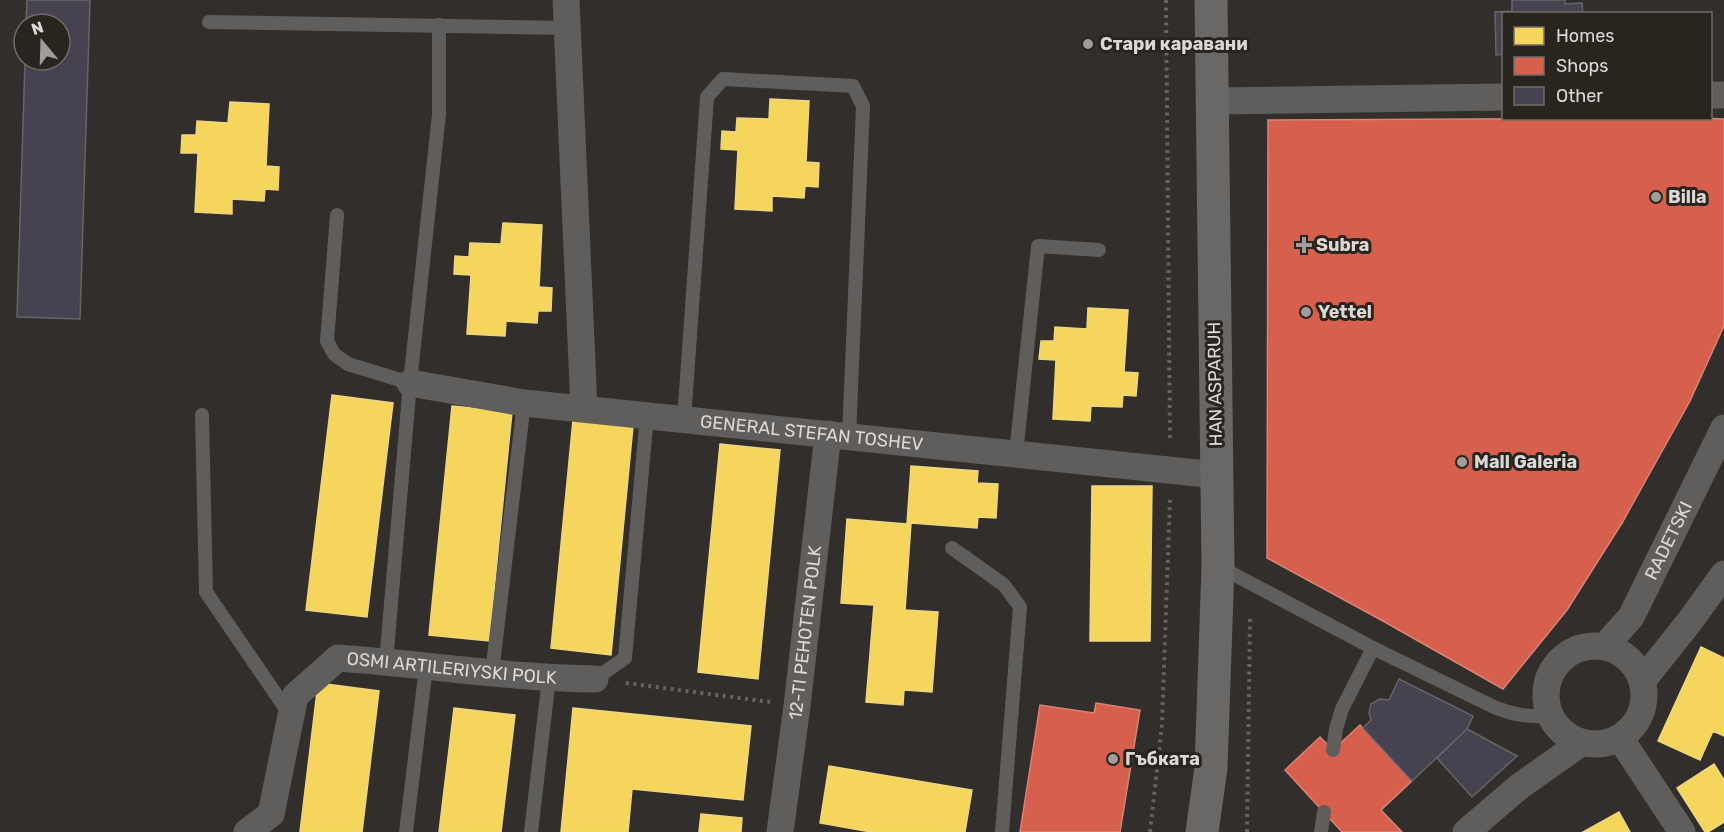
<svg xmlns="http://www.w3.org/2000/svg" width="1724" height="832" font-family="Rubik,sans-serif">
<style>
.homes{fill:#f6d55c;stroke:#eed680;stroke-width:1.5}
.shops{fill:#d6604d;stroke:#d88476;stroke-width:1.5}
.building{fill:#464250;stroke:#666566;stroke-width:1.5}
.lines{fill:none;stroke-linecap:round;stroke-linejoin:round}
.path{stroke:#666463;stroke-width:4;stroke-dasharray:3 4.5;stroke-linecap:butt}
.lane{stroke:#605e5c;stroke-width:14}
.street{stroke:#605e5c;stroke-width:27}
.primary{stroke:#696867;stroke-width:33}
.poi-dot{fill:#a19c9a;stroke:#2a241f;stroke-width:2}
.labels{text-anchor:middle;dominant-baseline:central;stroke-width:6;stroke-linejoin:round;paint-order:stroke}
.poi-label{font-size:18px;font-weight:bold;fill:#ddd8d5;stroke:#2a241f;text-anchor:start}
.street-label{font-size:18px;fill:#ddd8d5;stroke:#2a241f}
</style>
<rect width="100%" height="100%" fill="#312e2c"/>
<path class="homes" d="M 770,99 L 809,101 L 806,162 L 819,163 L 818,187 L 805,186 L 804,198 L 772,196 L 772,211 L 735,209 L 738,150 L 721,149 L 722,131 L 736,132 L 737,118 L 769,119 Z
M 230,102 L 269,104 L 266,166 L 279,167 L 278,190 L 265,189 L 264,201 L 232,199 L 232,214 L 195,212 L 198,153 L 181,153 L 182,135 L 196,135 L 197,121 L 228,123 Z
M 503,223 L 542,225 L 539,287 L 552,288 L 551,311 L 538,311 L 537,323 L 506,321 L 505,336 L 467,334 L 471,275 L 454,274 L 455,256 L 469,257 L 470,243 L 501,244 Z
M 1088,308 L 1128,310 L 1124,372 L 1138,373 L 1136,396 L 1123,395 L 1122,407 L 1091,406 L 1090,421 L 1053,419 L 1056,360 L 1039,359 L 1041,341 L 1054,341 L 1055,327 L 1087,329 Z
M 332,395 L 393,403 L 367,617 L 306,610 Z
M 452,406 L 512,412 L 489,641 L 429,635 Z
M 573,420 L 633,426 L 611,655 L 551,648 Z
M 720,444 L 780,450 L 758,679 L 698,672 Z
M 911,466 L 978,471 L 977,483 L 998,484 L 996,518 L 978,517 L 977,528 L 911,523 L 905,610 L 938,612 L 932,692 L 904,690 L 903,705 L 866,702 L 874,605 L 841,603 L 847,519 L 907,524 Z
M 1092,486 L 1152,486 L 1150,641 L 1090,641 Z
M 1701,647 L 1724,658 L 1724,736 L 1713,731 L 1700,760 L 1658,741 Z
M 318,683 L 379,691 L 362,832 L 300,832 Z
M 454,708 L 515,715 L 501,832 L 439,832 Z
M 573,708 L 751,726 L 743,800 L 632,789 L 628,832 L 561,832 Z
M 1714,764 L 1724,780 L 1724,822 L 1708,832 L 1705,832 L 1677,788 Z
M 829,766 L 972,790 L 965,832 L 871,832 L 820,823 Z
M 1619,812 L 1630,832 L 1583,832 Z
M 701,814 L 742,818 L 741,832 L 699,832 Z"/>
<path class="shops" d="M 1698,118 L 1724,119 L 1724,326 L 1690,401 L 1622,523 L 1567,610 L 1503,689 L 1383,621 L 1267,558 L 1268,120 Z
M 1096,703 L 1140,710 L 1120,832 L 1020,832 L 1040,705 L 1094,713 Z
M 1360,725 L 1412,781 L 1381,810 L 1402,832 L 1342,832 L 1285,770 L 1320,737 L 1333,750 Z"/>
<path class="building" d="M 27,0 L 90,0 L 80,319 L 17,317 L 25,60 L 60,60 L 60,24 L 26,24 Z
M 1512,0 L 1565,0 L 1565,4 L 1582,3 L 1583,14 L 1504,14 L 1504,54 L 1496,55 L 1495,12 L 1512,11 Z
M 1399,679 L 1473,716 L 1467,729 L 1412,781 L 1363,728 L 1371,720 L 1369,713 L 1371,704 L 1380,699 L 1389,700 Z
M 1467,729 L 1517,756 L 1472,797 L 1437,758 Z"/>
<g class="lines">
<path class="path" d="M 1166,0 L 1170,442
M 626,683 L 770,702
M 1150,832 L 1162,724 L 1170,498
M 1247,832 L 1250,619"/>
<path class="lane" d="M 209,22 L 567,28
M 337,215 L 327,341 L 334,354 L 348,364 L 410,383
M 202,415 L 206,592 L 290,715
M 684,419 L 707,97 L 723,79 L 853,86 L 863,106 L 849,436
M 1016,454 L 1038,246 L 1099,250
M 952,548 L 1004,585 L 1020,607 L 1002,832
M 1218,566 L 1373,648 L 1494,707 C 1514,715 1528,717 1550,716
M 386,662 L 410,383 L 439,114 L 439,25
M 492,673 L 524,403
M 595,679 L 625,658 L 647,415
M 1333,750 L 1336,729 L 1342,709 L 1373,648
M 406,832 L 426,667
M 531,832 L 549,678
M 1321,832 L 1324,812"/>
<g class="street">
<path d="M 566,0 L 584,408"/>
<path d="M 1710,95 L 1724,95"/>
<path d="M 1212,101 L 1504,97"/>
<path id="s1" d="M 410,383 L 524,403 L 1216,475"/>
<circle cx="1595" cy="695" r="49"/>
<path id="s2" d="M 1605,646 L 1631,617 L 1724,428"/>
<path d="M 1643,680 L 1690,621 L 1724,574"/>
<path d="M 1620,738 L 1682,832"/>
<path id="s3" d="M 247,832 L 271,814 L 295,696 L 338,658 C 424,664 509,678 595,679"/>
<path id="s4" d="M 780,832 L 797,706 L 828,434"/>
<path d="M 1466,832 L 1520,786 L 1581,743"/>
</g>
<path class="primary" d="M 1202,832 L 1211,768 L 1218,566 L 1211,0"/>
</g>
<g class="poi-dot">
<circle cx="1088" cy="44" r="6"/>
<circle cx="1656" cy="197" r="6"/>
<path d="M1301 236h6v6h6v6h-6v6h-6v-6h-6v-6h6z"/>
<circle cx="1306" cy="312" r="6"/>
<circle cx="1462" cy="462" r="6"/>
<circle cx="1113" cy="759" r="6"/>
</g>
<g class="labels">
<g class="poi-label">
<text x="1100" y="44">Стари каравани</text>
<text x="1668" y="197">Billa</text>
<text x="1316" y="245">Subra</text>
<text x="1318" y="312">Yettel</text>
<text x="1474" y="462">Mall Galeria</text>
<text x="1125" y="759">Гъбката</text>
</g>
<g class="street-label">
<text transform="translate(1215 384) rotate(-91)">HAN ASPARUH</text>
<text stroke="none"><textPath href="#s1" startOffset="405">GENERAL STEFAN TOSHEV</textPath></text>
<text stroke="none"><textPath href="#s2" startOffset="124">RADETSKI</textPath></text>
<text stroke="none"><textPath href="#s4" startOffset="201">12-TI PEHOTEN POLK</textPath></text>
<text stroke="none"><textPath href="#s3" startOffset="322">OSMI ARTILERIYSKI POLK</textPath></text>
</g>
</g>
<rect x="1502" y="12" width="210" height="108" fill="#2a241f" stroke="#726c68" stroke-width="1.5"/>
<rect x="1514" y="27" width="30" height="18" fill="#f6d55c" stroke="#726c68" stroke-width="1.5"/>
<text x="1556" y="42" font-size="18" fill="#ddd8d5">Homes</text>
<rect x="1514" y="57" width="30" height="18" fill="#d6604d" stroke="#726c68" stroke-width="1.5"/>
<text x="1556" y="72" font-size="18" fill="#ddd8d5">Shops</text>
<rect x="1514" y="87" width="30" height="18" fill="#464250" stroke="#726c68" stroke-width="1.5"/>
<text x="1556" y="102" font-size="18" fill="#ddd8d5">Other</text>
<g transform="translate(42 42) rotate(341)"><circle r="28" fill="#2a241f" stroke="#726c68" stroke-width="1.5"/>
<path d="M0-4.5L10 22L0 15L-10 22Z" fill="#a19c9a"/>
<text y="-9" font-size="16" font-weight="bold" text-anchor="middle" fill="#ddd8d5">N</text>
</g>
</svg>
